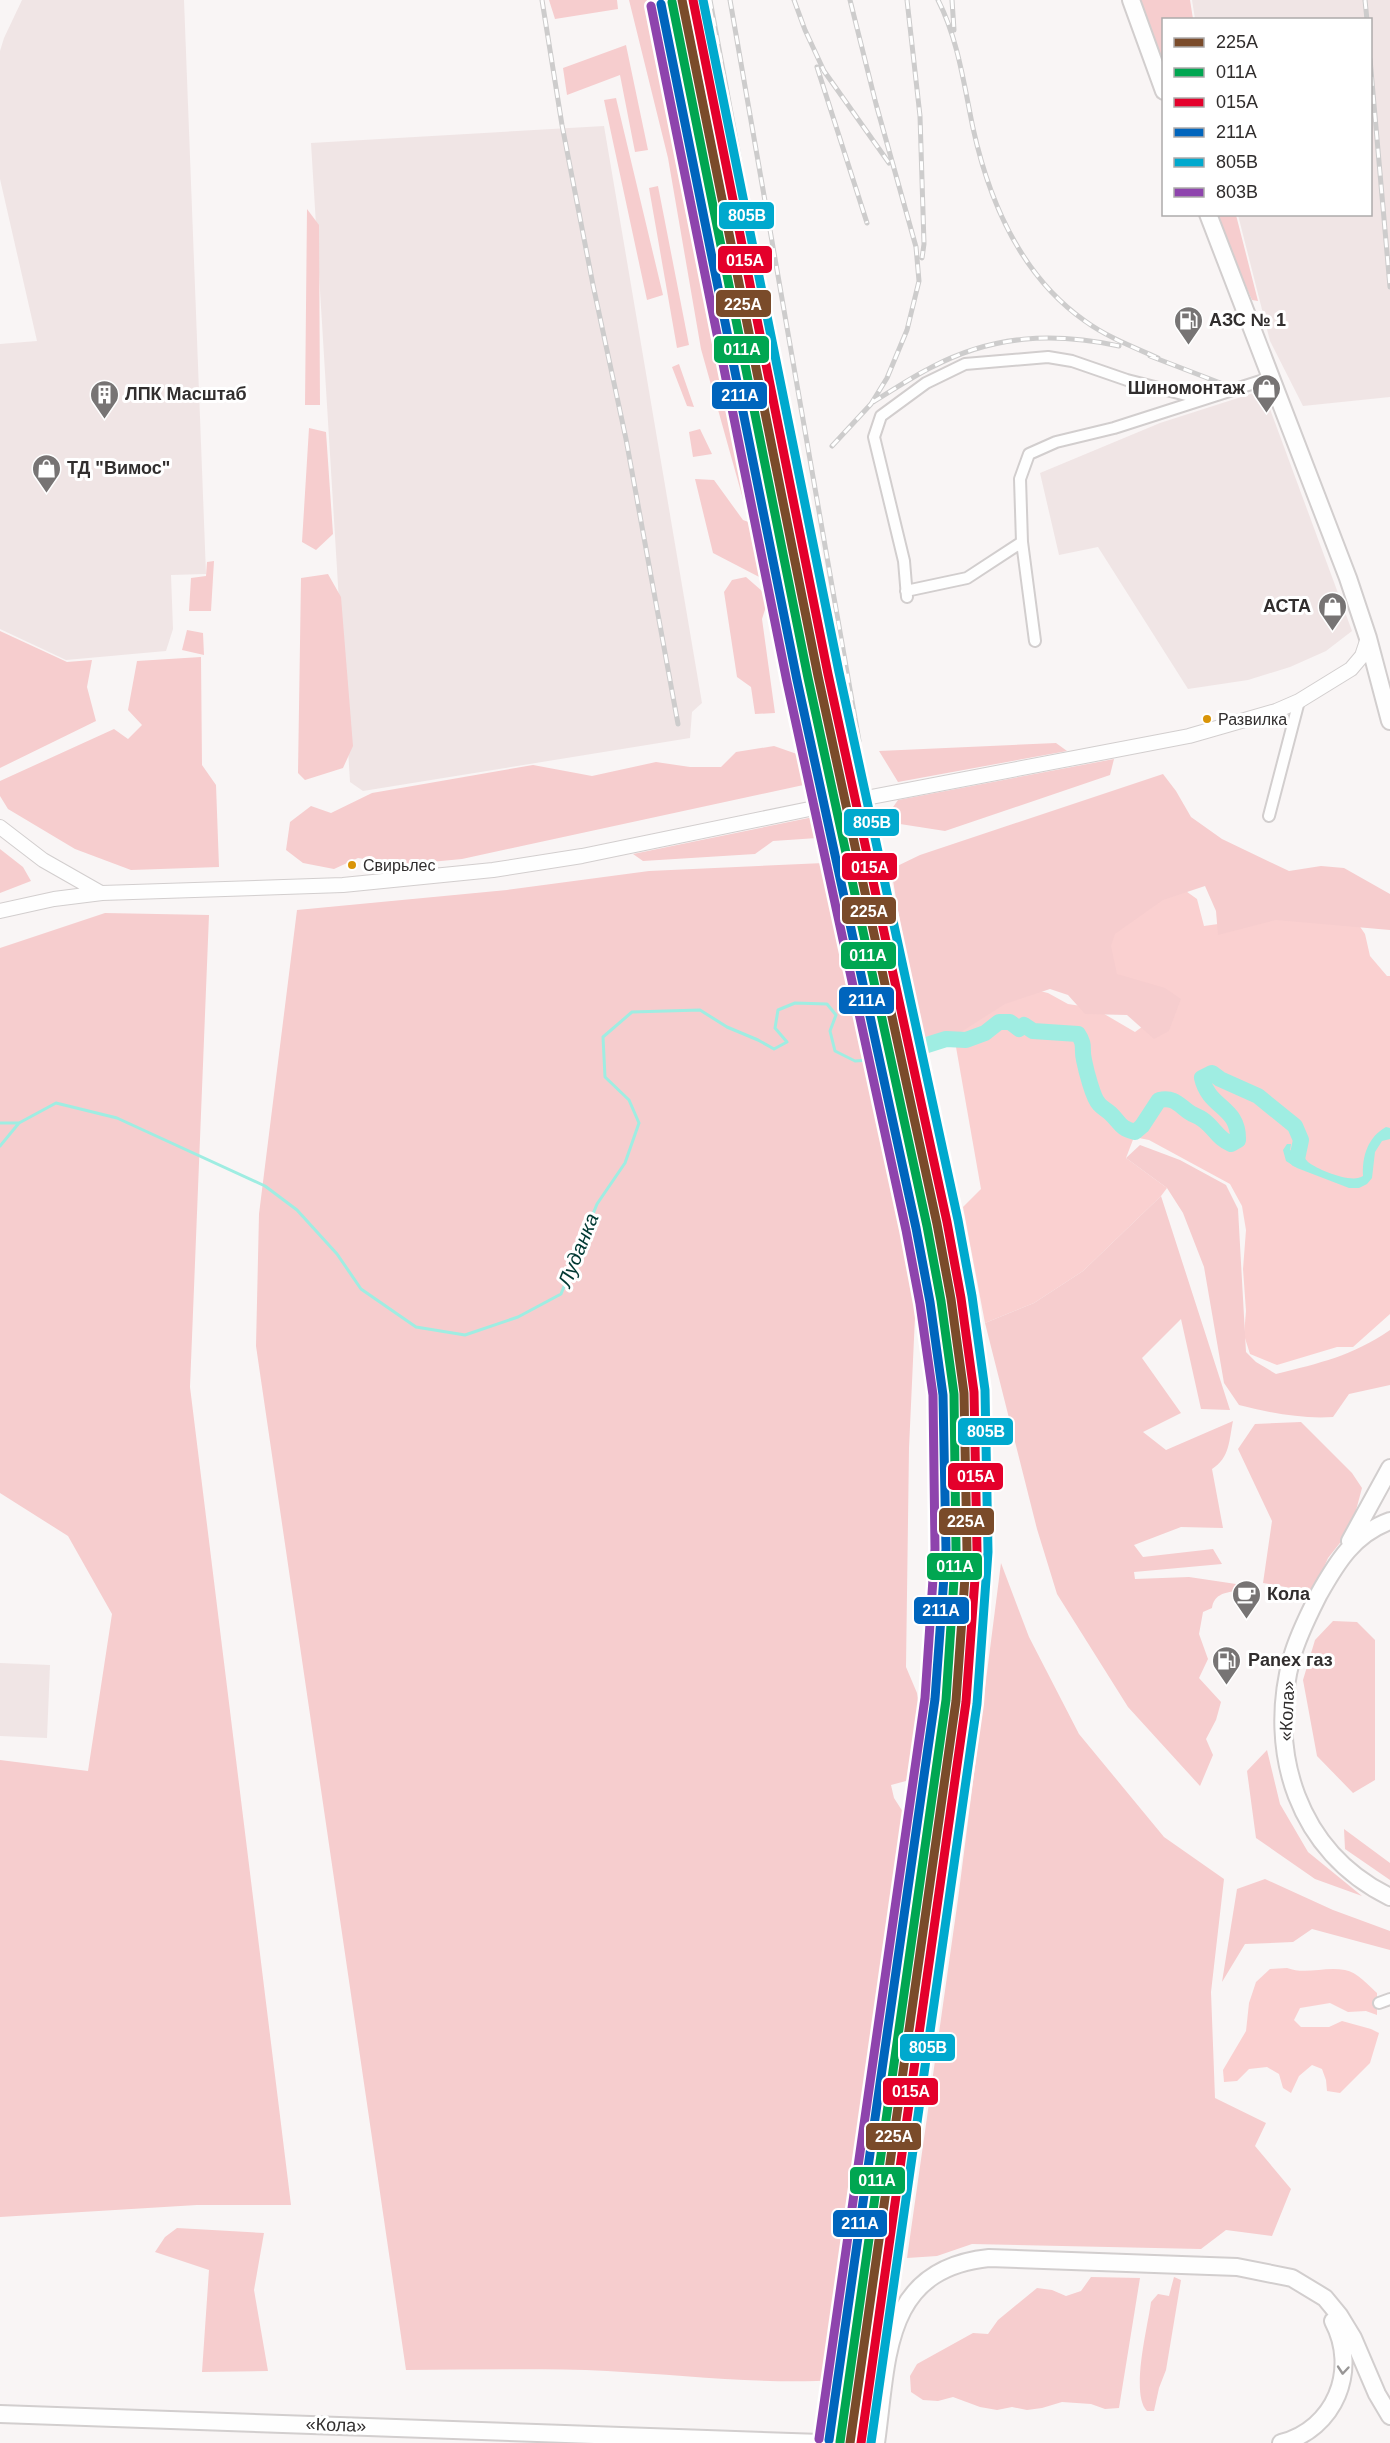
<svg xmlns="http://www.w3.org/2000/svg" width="1390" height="2443" font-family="Arial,sans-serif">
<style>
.built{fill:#f0e5e5}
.green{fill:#fad0d0}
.forest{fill:#f6cdce}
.water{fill:#9fede2}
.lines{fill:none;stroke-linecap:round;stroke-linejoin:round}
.stream{stroke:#9fede2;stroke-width:3}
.river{stroke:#9fede2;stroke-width:16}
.minor-casing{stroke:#d2cece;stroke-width:14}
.tertiary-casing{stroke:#d2cece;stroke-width:16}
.primary-casing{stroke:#d2cece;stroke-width:20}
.trunk-casing{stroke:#d2cece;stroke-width:20}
.minor{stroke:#fefefe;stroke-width:10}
.tertiary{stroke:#fefefe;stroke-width:14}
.primary{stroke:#fefefe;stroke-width:16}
.trunk{stroke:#fefefe;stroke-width:16}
.rail-casing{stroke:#cdcccc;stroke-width:5}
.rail{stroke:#fff;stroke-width:3;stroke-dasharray:9;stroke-linecap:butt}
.rail-1-casing{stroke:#fff;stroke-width:14}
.rail-2-casing{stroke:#fff;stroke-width:14}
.rail-3-casing{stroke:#fff;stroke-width:14}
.rail-4-casing{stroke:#fff;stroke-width:14}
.rail-5-casing{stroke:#fff;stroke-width:14}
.rail-6-casing{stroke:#fff;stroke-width:14}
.rail-1{stroke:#7a4b2a;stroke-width:9}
.rail-2{stroke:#00a651;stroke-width:9}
.rail-3{stroke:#e4002b;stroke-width:9}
.rail-4{stroke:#0065bd;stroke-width:9}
.rail-5{stroke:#00a9ce;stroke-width:9}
.rail-6{stroke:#8e44ad;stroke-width:9}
.oneway{stroke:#989696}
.bus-dot{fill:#d99407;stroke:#fff;stroke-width:2}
.labels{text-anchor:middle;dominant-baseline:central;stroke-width:6;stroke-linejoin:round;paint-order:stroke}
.bus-label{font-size:16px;fill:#312e2e;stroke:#fff;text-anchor:start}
.poi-label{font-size:18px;font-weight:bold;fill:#312e2e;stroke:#fff;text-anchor:start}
.street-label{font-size:18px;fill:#312e2e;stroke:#fff}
.water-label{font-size:20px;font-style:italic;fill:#013933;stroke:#fff}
.line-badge{stroke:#fff;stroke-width:2}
.badge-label{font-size:16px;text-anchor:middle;font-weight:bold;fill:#fff}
</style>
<rect width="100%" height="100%" fill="#f9f5f5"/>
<path class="built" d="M 22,0 L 184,0 L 206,574 L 171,575 L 173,629 L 166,651 L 66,660 L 0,629 L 0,344 L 37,341 L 0,179 L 0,51 L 4,38 Z
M 1192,0 L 1390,0 L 1390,397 L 1303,406 L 1270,341 L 1238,215 L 1370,214 L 1370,20 L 1195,19 Z
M 604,126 L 702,703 L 692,712 L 690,738 L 363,791 L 350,782 L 311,143 Z
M 1263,390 L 1352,631 L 1326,651 L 1290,667 L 1248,680 L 1188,689 L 1098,547 L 1059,555 L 1040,473 L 1160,423 Z
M 0,1663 L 50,1665 L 47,1738 L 0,1736 Z"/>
<path class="green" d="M 1176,884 L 1197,899 L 1204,926 L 1246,920 L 1352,915 L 1365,934 L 1370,956 L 1387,976 L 1390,976 L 1390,1314 L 1353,1347 L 1337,1347 L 1277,1365 L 1250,1354 L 1244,1335 L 1246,1311 L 1243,1269 L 1246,1230 L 1242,1206 L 1230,1184 L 1149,1140 L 1134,1137 L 1126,1158 L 1167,1188 L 1161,1196 L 1083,1271 L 1034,1303 L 985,1323 L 963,1207 L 981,1189 L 950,1013 L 1024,987 L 1048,993 L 1068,1004 L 1094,1008 L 1135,1032 L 1157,1016 L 1102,975 L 1085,952 Z
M 1287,1968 C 1306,1975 1325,1966 1345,1970 C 1357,1972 1368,1985 1377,1993 L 1377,2015 L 1366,2011 L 1348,2012 L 1330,2003 L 1300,2008 L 1294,2020 L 1301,2027 L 1329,2027 L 1342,2021 L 1371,2029 L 1379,2033 L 1370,2063 L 1340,2093 L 1327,2091 L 1326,2080 L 1322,2069 L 1312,2065 L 1299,2076 L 1291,2093 L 1283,2088 L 1279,2074 L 1267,2067 L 1249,2069 L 1237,2081 L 1224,2082 L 1223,2070 L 1246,2031 L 1249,2003 L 1256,1982 L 1270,1969 Z"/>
<path class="forest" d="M 549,0 L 617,0 L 618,9 L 555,19 Z
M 629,0 L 666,0 L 766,497 L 743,499 L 701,349 L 668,158 Z
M 1139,0 L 1190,0 L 1193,19 L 1164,20 L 1163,71 Z
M 626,45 L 648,150 L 635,152 L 620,75 L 567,95 L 563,68 Z
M 616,98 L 663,295 L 647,300 L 604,100 Z
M 658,186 L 689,345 L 677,348 L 649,188 Z
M 307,209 L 319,225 L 320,405 L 305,405 Z
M 1215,215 L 1236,215 L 1258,301 L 1252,300 Z
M 679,364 L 694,407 L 687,406 L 672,367 Z
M 309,428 L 326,432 L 333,534 L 316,550 L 302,542 Z
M 700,429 L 712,454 L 693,457 L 689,432 Z
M 695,479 L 714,480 L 743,520 L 770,530 L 782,589 L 713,553 Z
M 214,561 L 211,611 L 189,611 L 191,578 L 206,576 L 207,562 Z
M 328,574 L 341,597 L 353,746 L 343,768 L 305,780 L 298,773 L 301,578 Z
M 746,577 L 769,597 L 762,619 L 775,713 L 755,714 L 751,687 L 737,677 L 724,592 L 732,580 Z
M 786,596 L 806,706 L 787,708 L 773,617 Z
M 187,630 L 203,633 L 204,655 L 182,650 Z
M 0,631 L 67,662 L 92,660 L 87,687 L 96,721 L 0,768 Z
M 201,657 L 202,765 L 216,785 L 219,867 L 131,870 L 75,849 L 8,809 L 0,796 L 0,781 L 114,729 L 128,739 L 142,725 L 128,710 L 137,661 Z
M 1056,743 L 1067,751 L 898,782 L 879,751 Z
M 774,746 L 817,761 L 822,781 L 462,859 L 399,865 L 358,858 L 334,869 L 303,863 L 286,850 L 290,822 L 311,806 L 331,813 L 372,793 L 533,765 L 592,776 L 656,762 L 690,767 L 721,767 L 736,752 Z
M 1114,759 L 1110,775 L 945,831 L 900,824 L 891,810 L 898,800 Z
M 1163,774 L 1176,791 L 1191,817 L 1222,839 L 1289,871 L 1321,866 L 1344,868 L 1390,894 L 1390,930 L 1276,920 L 1218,935 L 1216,911 L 1205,886 L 1163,900 L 1115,934 L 1111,946 L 1117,974 L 1165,988 L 1181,999 L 1169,1031 L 1154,1039 L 1127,1015 L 1085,1014 L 1068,995 L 1050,989 L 1005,1004 L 961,1032 L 920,1039 L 891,869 L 920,855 Z
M 828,814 L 832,837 L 773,841 L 755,854 L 643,861 L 633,854 Z
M 0,849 L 23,867 L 31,881 L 0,893 Z
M 824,863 L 916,1295 L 909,1448 L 906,1667 L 917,1693 L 920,1715 L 929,1722 L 931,1747 L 906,1781 L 891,1785 L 894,1798 L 910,1823 L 839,2380 C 761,2385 685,2375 607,2371 C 540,2368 473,2370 406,2370 L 256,1346 L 259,1214 L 297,910 L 507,890 L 649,871 Z
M 105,913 L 209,915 L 190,1387 L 291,2205 L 197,2205 L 0,2217 L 0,1760 L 88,1771 L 112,1614 L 68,1536 L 0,1493 L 0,948 Z
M 1140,1145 L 1180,1160 L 1226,1185 L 1238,1209 L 1246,1352 L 1256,1362 L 1276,1374 C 1320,1363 1352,1356 1390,1330 L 1390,1385 L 1349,1394 L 1333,1417 C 1301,1419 1270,1413 1239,1405 L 1224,1383 L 1204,1267 L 1183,1213 L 1167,1188 L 1126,1158 Z
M 1161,1196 L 1230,1410 L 1201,1409 L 1181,1319 L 1142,1358 L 1181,1413 L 1143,1432 L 1166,1450 L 1233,1421 C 1229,1440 1230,1458 1212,1469 L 1223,1528 L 1181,1527 L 1134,1545 L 1143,1557 L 1213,1549 L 1222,1564 L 1134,1572 L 1135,1579 L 1189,1577 L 1236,1584 L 1235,1591 C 1223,1593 1214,1595 1212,1608 L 1203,1612 L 1199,1634 L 1208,1659 L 1199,1678 L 1221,1702 L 1216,1720 L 1206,1739 L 1213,1755 L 1200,1786 L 1128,1707 L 1057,1594 L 1037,1529 L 985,1323 L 1034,1303 L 1083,1271 Z
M 1301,1422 L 1352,1473 L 1362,1488 L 1351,1529 L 1328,1558 L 1313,1592 L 1263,1583 L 1272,1521 L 1238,1449 L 1255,1424 Z
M 1001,1563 L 1029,1637 L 1079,1734 L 1164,1837 L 1224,1879 L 1211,1992 L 1215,2098 L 1266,2123 L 1255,2146 L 1291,2189 L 1272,2236 L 1226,2230 L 1201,2249 L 972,2244 L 937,2256 L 907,2258 L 958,1899 Z
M 1333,1621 L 1357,1622 L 1375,1640 L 1375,1780 L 1353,1793 L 1317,1756 L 1303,1680 L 1315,1640 Z
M 1267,1750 L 1280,1804 L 1308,1852 L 1362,1896 L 1315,1879 L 1256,1838 L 1247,1771 Z
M 1344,1829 L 1390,1863 L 1390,1880 L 1345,1849 Z
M 1265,1879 L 1333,1910 L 1390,1931 L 1390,1950 L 1312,1929 L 1293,1942 L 1245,1944 L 1222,1982 L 1237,1889 Z
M 177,2228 L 264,2233 L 254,2290 L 268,2371 L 202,2372 L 209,2270 L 155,2252 L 165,2237 Z
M 1091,2277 L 1140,2278 L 1119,2408 L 1105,2409 L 1091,2404 L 1062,2402 L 1042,2408 L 1027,2410 L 1012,2407 L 997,2410 L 980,2407 L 953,2397 L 938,2401 L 923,2400 L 911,2392 L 910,2376 L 917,2364 L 973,2333 L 988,2334 L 998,2320 L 1037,2288 L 1052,2290 L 1066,2296 L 1081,2291 Z
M 1174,2277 L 1181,2280 L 1166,2370 L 1159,2388 L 1154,2411 L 1147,2411 C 1130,2394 1148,2326 1151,2302 L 1158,2294 L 1169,2296 Z"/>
<path class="water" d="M 1386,1127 L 1390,1128 L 1390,1139 L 1382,1141 L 1375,1152 L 1372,1178 L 1367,1184 L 1359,1188 L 1349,1188 L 1297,1168 L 1286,1161 L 1283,1150 L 1287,1144 L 1291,1144 L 1290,1150 L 1295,1152 L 1301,1140 C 1305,1147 1301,1156 1308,1162 C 1318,1170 1352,1184 1363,1176 C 1362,1156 1368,1137 1386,1127 Z"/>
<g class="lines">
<path class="stream" d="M 0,1123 L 19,1123
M 0,1146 L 19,1123 L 56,1103 L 117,1118 L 265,1186 L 297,1210 L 337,1254 L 361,1289 L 416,1327 L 465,1335 L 518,1317 L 561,1294 L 597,1204 L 625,1163 L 639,1123 L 629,1100 L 605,1077 L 603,1037 L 632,1012 L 700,1010 L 727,1027 L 758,1040 L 774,1049 L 787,1042 L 775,1028 L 778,1010 L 795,1003 L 827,1004 L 836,1015 L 830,1031 L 835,1051 L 855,1061 L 883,1059"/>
<path class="river" d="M 927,1045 L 946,1039 L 966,1040 L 985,1033 L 999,1022 L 1010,1022 L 1019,1029 L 1024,1025 L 1033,1031 L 1078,1034 C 1086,1046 1081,1048 1084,1060 C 1086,1070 1093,1098 1099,1104 C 1102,1108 1107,1110 1110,1113 C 1121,1123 1119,1128 1135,1132 L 1142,1126 L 1159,1100 C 1174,1097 1178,1104 1189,1112 C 1193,1115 1198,1116 1202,1119 C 1214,1127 1218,1139 1231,1144 L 1238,1140 C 1239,1106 1209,1109 1202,1078 L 1212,1073 L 1220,1079 L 1258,1096 L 1295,1126 L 1301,1140 L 1297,1159"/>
<defs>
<path id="minor" d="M 906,591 L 967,578 L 1022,542
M 907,597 L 904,561 L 874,437 L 881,416 L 926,383 L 965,364 L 1048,357 L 1072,361 L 1127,380 L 1202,399
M 1035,641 L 1022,542 L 1020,479 L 1029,454 L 1056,442 L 1114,428 L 1270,378
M 1269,816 L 1299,701
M 1379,2003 L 1390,1999"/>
<path id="tertiary" d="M 0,827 L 43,860 L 101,893
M 0,911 L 54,899 L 102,893 L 343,885 L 493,870 L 582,856 L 819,807 L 1189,736 L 1276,711 L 1299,701 L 1351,669 L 1362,656 L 1368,638"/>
<path id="primary" d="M 1131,0 L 1164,91
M 1208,214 L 1348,578 L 1368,638 L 1390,721
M 876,2443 C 888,2359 882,2269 989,2258 L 1237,2267 L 1292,2278 L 1325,2298 L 1339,2315 L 1353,2338 L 1377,2394 L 1390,2416
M 1281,2443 C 1335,2429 1359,2370 1333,2321"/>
<path id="trunk" d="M 1390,1521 C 1354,1534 1337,1562 1319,1594 C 1309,1614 1298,1635 1292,1657 C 1266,1752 1298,1852 1390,1897
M 1350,1541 L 1390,1468
M 0,2414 L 821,2443"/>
</defs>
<use href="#minor" class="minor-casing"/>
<use href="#tertiary" class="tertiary-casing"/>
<use href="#primary" class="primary-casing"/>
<use href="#trunk" class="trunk-casing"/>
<use href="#minor" class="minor"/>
<use href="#tertiary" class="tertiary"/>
<use href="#primary" class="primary"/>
<use href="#trunk" class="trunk"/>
<defs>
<path id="rail" d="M 542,0 L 562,125 L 593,285 L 626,439 L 678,724
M 710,0 L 795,458
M 730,0 L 859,741
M 794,0 L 805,30 L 824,71 L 889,163
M 907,0 L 920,116 L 924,244 L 922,258
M 938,0 C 958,39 964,85 973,128 C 989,201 1021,276 1085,321 C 1107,337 1133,347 1158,358
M 952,0 L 954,30
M 1365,0 L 1367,20
M 1370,59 L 1390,287
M 817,67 L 867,223
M 1150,356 L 1223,384
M 873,402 C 893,390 912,377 932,367 C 993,335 1053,332 1119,346
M 832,446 L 871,404 L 887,378 L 907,330 L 919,281 L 916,247 L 876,104 L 850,0"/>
</defs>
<use href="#rail" class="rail-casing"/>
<use href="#rail" class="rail"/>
<defs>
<path id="rail-1" d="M 682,0 L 818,676 L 937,1224 L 951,1299 L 964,1393 L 967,1550 L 956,1701 L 850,2443"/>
<path id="rail-2" d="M 672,2 L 808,678 L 927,1226 L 941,1301 L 954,1394 L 956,1550 L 946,1700 L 840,2442"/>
<path id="rail-3" d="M 693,0 L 828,674 L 947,1222 L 961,1298 L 974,1392 L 977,1551 L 966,1702 L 861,2443"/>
<path id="rail-4" d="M 661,4 L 797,680 L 916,1228 L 930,1302 L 943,1395 L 946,1549 L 935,1699 L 829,2440"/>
<path id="rail-5" d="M 703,0 L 839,672 L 958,1220 L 972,1296 L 985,1390 L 988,1552 L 977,1704 L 871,2443"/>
<path id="rail-6" d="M 651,6 L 787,682 L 906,1230 L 920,1304 L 933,1395 L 935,1549 L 925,1698 L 819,2439"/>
</defs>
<use href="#rail-1" class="rail-1-casing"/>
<use href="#rail-2" class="rail-2-casing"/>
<use href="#rail-3" class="rail-3-casing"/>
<use href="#rail-4" class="rail-4-casing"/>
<use href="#rail-5" class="rail-5-casing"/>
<use href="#rail-6" class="rail-6-casing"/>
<use href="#rail-1" class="rail-1"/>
<use href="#rail-2" class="rail-2"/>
<use href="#rail-3" class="rail-3"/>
<use href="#rail-4" class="rail-4"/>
<use href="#rail-5" class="rail-5"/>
<use href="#rail-6" class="rail-6"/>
</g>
<defs><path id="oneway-chevron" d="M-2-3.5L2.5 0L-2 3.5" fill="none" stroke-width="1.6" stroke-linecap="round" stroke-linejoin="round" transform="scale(1.5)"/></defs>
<use class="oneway" href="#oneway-chevron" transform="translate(1343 2370) rotate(95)"/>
<defs>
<symbol id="fuel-pin" viewBox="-11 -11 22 30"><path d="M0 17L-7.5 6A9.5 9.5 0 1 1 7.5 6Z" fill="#777474" stroke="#fff"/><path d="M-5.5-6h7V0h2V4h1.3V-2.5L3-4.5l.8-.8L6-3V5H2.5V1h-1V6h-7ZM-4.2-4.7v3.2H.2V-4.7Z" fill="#fff"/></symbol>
<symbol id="shop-pin" viewBox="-11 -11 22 30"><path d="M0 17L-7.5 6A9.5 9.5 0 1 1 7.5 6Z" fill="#777474" stroke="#fff"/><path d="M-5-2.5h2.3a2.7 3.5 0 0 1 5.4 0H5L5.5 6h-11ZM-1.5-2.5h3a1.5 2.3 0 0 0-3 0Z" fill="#fff"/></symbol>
<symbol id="building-pin" viewBox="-11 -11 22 30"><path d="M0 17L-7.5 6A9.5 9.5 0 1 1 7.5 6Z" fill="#777474" stroke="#fff"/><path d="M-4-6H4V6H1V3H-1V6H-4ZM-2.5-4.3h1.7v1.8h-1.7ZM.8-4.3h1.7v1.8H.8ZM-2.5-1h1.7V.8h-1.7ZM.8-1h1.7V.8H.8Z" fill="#fff"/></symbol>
<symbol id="cafe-pin" viewBox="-11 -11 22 30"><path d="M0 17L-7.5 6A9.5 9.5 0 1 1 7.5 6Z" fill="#777474" stroke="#fff"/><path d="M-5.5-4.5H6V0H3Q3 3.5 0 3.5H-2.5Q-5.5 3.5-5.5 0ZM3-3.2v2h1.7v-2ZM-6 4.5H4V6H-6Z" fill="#fff"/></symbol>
</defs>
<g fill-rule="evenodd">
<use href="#fuel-pin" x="1172" y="304" width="33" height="45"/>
<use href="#shop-pin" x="1250" y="372" width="33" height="45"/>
<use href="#building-pin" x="88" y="378" width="33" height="45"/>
<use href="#shop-pin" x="30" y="452" width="33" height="45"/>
<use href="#shop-pin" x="1316" y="590" width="33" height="45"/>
<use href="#cafe-pin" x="1230" y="1578" width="33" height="45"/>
<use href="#fuel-pin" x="1210" y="1644" width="33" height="45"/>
</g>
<g class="bus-dot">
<circle cx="1207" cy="719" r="5"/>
<circle cx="352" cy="865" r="5"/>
</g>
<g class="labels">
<g class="bus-label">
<text x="1218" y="719">Развилка</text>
<text x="363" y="865">Свирьлес</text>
</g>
<g class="poi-label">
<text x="1209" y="320">АЗС № 1</text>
<text x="1245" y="388" text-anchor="end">Шиномонтаж</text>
<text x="125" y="394">ЛПК Масштаб</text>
<text x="67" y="468">ТД "Вимос"</text>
<text x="1311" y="606" text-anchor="end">АСТА</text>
<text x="1267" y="1594">Кола</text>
<text x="1248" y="1660">Panex газ</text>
</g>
<g class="street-label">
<text transform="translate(1287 1711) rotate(-87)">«Кола»</text>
<text transform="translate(336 2425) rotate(2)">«Кола»</text>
</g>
<g class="water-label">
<text transform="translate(578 1250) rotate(-68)">Луданка</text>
</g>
</g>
<g class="line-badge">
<rect x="718" y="201" width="57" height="29" rx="6" fill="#00a9ce"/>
<rect x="717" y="245" width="56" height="29" rx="6" fill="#e4002b"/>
<rect x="715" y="289" width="57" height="29" rx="6" fill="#7a4b2a"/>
<rect x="713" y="335" width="57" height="29" rx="6" fill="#00a651"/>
<rect x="711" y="381" width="57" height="29" rx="6" fill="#0065bd"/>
<rect x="843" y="808" width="57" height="29" rx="6" fill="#00a9ce"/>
<rect x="841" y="852" width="57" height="29" rx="6" fill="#e4002b"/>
<rect x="841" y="896" width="56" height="29" rx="6" fill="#7a4b2a"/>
<rect x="840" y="941" width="57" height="29" rx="6" fill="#00a651"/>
<rect x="838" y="986" width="57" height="29" rx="6" fill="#0065bd"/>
<rect x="957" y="1417" width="57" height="29" rx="6" fill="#00a9ce"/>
<rect x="947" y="1462" width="57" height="29" rx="6" fill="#e4002b"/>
<rect x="938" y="1507" width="57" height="29" rx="6" fill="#7a4b2a"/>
<rect x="926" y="1552" width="57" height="29" rx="6" fill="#00a651"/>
<rect x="913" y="1596" width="57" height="29" rx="6" fill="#0065bd"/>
<rect x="899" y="2033" width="57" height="29" rx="6" fill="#00a9ce"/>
<rect x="882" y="2077" width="57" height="29" rx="6" fill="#e4002b"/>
<rect x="865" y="2122" width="57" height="29" rx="6" fill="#7a4b2a"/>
<rect x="849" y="2166" width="57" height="29" rx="6" fill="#00a651"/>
<rect x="832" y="2209" width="56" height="29" rx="6" fill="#0065bd"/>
</g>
<g class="badge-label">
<text x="747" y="221">805В</text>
<text x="745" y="266">015А</text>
<text x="743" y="310">225А</text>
<text x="742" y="355">011А</text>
<text x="740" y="401">211А</text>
<text x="872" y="828">805В</text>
<text x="870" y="873">015А</text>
<text x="869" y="917">225А</text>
<text x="868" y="961">011А</text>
<text x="867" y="1006">211А</text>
<text x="986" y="1437">805В</text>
<text x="976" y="1482">015А</text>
<text x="966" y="1527">225А</text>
<text x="955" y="1572">011А</text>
<text x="941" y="1616">211А</text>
<text x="928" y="2053">805В</text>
<text x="911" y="2097">015А</text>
<text x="894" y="2142">225А</text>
<text x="877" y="2186">011А</text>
<text x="860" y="2229">211А</text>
</g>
<rect x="1162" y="18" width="210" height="198" fill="#ffffff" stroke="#adabab" stroke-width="1.5"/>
<rect x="1174" y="38" width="30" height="9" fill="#7a4b2a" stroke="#adabab" stroke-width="1.5"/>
<text x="1216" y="48" font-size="18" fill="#312e2e">225А</text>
<rect x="1174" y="68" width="30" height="9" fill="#00a651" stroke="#adabab" stroke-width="1.5"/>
<text x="1216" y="78" font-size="18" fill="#312e2e">011А</text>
<rect x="1174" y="98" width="30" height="9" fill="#e4002b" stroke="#adabab" stroke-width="1.5"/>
<text x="1216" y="108" font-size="18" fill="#312e2e">015А</text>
<rect x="1174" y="128" width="30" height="9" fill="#0065bd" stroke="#adabab" stroke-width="1.5"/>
<text x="1216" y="138" font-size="18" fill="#312e2e">211А</text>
<rect x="1174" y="158" width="30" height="9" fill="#00a9ce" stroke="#adabab" stroke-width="1.5"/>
<text x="1216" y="168" font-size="18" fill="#312e2e">805В</text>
<rect x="1174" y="188" width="30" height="9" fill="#8e44ad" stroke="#adabab" stroke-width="1.5"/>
<text x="1216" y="198" font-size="18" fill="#312e2e">803В</text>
</svg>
